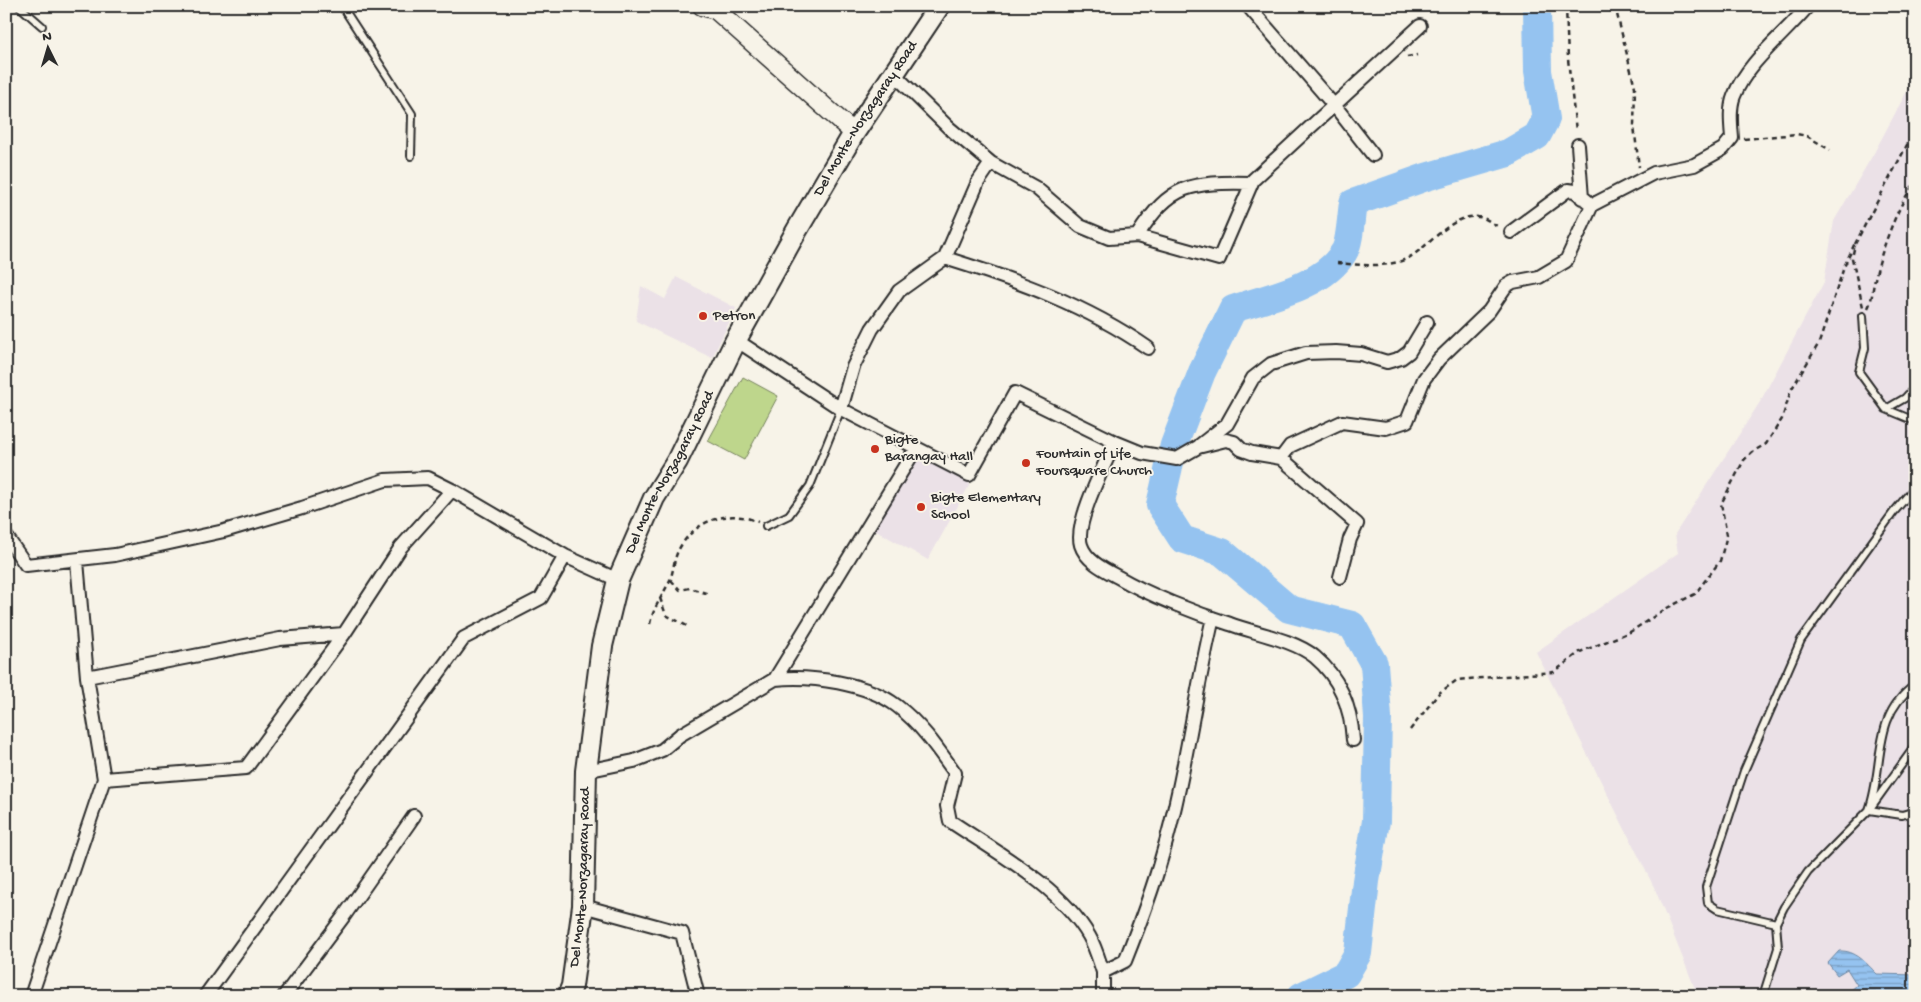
<svg xmlns="http://www.w3.org/2000/svg" width="1921" height="1002" font-family="'Gochi Hand',sans-serif">
<style>
.built{fill:#ebe1e7}
.park{fill:#bed68c;stroke:#74805c}
.water{fill:url(#water-rules);stroke:#6b86a1}
.lines{fill:none;stroke-linecap:round;stroke-linejoin:round}
.river{stroke:#95c3f0;stroke-width:28}
.lane-casing{stroke:#2b2b2b;stroke-width:10}
.street-casing{stroke:#2b2b2b;stroke-width:16}
.secondary-casing{stroke:#2b2b2b;stroke-width:21}
.primary-casing{stroke:#2b2b2b;stroke-width:24}
.path{stroke:#2b2b2b;stroke-width:2.5;stroke-dasharray:5 4;stroke-linecap:butt}
.lane{stroke:#f7f3e8;stroke-width:6}
.street{stroke:#f7f3e8;stroke-width:12}
.secondary{stroke:#f7f3e8;stroke-width:18}
.primary{stroke:#f7f3e8;stroke-width:20}
.poi-dot{fill:#c8321e;stroke:#f7f3e8;stroke-width:2}
.labels{text-anchor:middle;dominant-baseline:central;stroke-width:4;stroke-linejoin:round;paint-order:stroke}
.street-label{font-size:15px;fill:#2b2b2b;stroke:#f7f3e8}
.poi-label{font-size:15px;fill:#2b2b2b;stroke:#f7f3e8;text-anchor:start}
</style>
<defs>
<pattern id="water-rules" width="6" height="5" patternUnits="userSpaceOnUse" patternTransform="scale(1.25)"><rect width="6" height="5" fill="#95c3f0"/><path d="M0 2.5h6" fill="none" stroke="#7a9fc3"/></pattern>
</defs>
<rect width="100%" height="100%" fill="#f7f3e8"/>
<filter id="ink" filterUnits="userSpaceOnUse"><feTurbulence type="fractalNoise" baseFrequency=".02" numOctaves="2"/><feDisplacementMap in="SourceGraphic" scale="10" xChannelSelector="R" yChannelSelector="G"/><feConvolveMatrix kernelMatrix="1 2 1 2 8 2 1 2 1" color-interpolation-filters="sRGB"/></filter>
<g filter="url(#ink)">
<path class="built" d="M 1915,76 L 1915,996 L 1698,996 L 1655,889 L 1536,652 L 1678,553 L 1675,534 L 1760,402 L 1824,282 L 1834,221 L 1874,153 Z
M 676,277 L 736,308 L 712,358 L 636,321 L 641,286 L 665,299 Z
M 915,454 L 970,484 L 928,560 L 873,529 Z"/>
<path class="park" d="M 743,377 L 778,396 L 744,460 L 708,441 Z"/>
<path class="water" d="M 1839,951 C 1856,950 1866,963 1877,974 L 1915,975 L 1915,996 L 1851,996 L 1849,992 L 1857,985 L 1847,969 L 1837,975 L 1828,963 Z"/>
<g class="lines">
<path class="river" d="M 1301,996 L 1346,974 L 1358,953 L 1366,881 L 1376,821 L 1378,717 L 1374,664 L 1352,625 L 1289,609 L 1222,552 L 1182,539 L 1160,505 L 1174,445 L 1202,372 L 1233,309 C 1269,297 1323,287 1344,252 C 1350,243 1351,215 1353,203 L 1426,177 L 1508,153 L 1537,136 L 1546,119 L 1538,71 L 1537,6"/>
<defs>
<path id="lane" d="M 19,6 L 42,26
M 342,6 L 412,114 L 411,156
M 1863,316 L 1865,348 L 1859,372 L 1886,409 L 1915,421
M 1886,409 L 1905,398 L 1915,387
M 766,526 L 789,515 L 810,486 L 841,409
M 1915,685 C 1871,716 1885,766 1869,810 L 1902,815 L 1915,811
M 1776,923 L 1717,909 L 1708,903 L 1706,887 L 1744,771 L 1801,640 L 1893,513 L 1915,487
M 1763,996 L 1778,948 L 1776,923 L 1784,907 L 1808,872 L 1869,810 L 1915,746"/>
<path id="street" d="M 1248,6 L 1338,110 L 1373,155
M 893,73 L 948,127 L 991,163 L 1036,188 L 1080,226 L 1109,238 L 1137,236 L 1219,259 L 1253,180 L 1420,26
M 1578,145 L 1582,198
M 1511,232 L 1568,190 L 1575,191 L 1592,205
M 1137,236 C 1171,183 1191,182 1251,183
M 945,258 C 1016,280 1086,305 1148,348
M 736,340 L 841,409 L 969,475 L 1015,393 L 1115,442 L 1142,453 L 1177,459 L 1198,447 L 1226,440 L 1234,442 L 1241,449 L 1252,453 L 1281,458 L 1357,524 L 1350,539 L 1340,577
M 841,409 L 853,367 L 872,329 L 899,291 L 945,258 L 978,182 L 991,163
M 1115,442 C 1105,464 1074,523 1081,545 C 1086,561 1105,570 1118,577 C 1149,595 1195,613 1230,624 C 1254,633 1295,640 1315,657 C 1341,679 1351,708 1353,740
M 1200,445 L 1227,424 L 1253,378 L 1271,364 L 1306,353 L 1336,352 L 1361,354 L 1387,362 L 1401,358 L 1409,352 L 1427,322
M 1281,458 L 1290,446 L 1342,422 L 1386,428 L 1407,421 L 1424,379 L 1439,359 L 1489,311 L 1506,286 L 1513,282 L 1539,277 L 1566,261 L 1592,205 L 1654,173 L 1694,165 L 1723,149 L 1732,138 C 1731,125 1729,108 1734,96 C 1748,61 1785,34 1808,6
M 6,536 L 26,565 L 115,555 L 224,531 L 302,508 L 385,480 L 428,478 L 452,490 L 565,556 L 618,580
M 77,561 L 87,677 L 104,779
M 87,677 L 280,639 L 344,634 L 401,547 L 452,490
M 775,679 L 916,448
M 586,771 L 634,761 L 662,750 L 680,735 L 775,679 C 811,675 867,683 897,706 C 921,724 938,749 955,773 L 947,806 L 950,821 C 996,852 1061,887 1089,936 C 1095,946 1099,960 1103,972
M 583,906 L 682,933 L 698,996
M 31,996 L 104,779 L 246,768 L 344,634
M 205,996 L 464,638 L 541,598 L 565,556
M 284,996 L 344,916 L 414,816
M 1103,996 L 1103,972 L 1125,961 C 1139,926 1152,892 1162,856 C 1185,779 1194,697 1213,618"/>
<path id="secondary" d="M 702,6 L 716,10 L 854,133"/>
<g id="primary">
<path id="s1" d="M 568,996 L 572,986 L 583,906 L 586,771 L 602,646 L 618,580 L 654,498 L 677,461 L 736,340 L 797,230 L 854,133 L 939,6"/>
</g>
</defs>
<use href="#lane" class="lane-casing"/>
<use href="#street" class="street-casing"/>
<use href="#secondary" class="secondary-casing"/>
<use href="#primary" class="primary-casing"/>
<path class="path" d="M 1566,6 L 1568,59 L 1576,131
M 1615,6 L 1635,87 L 1634,126 L 1639,167
M 1407,57 L 1417,55
M 1744,139 L 1797,134 L 1807,136 L 1830,150
M 1855,244 L 1908,143 L 1915,125
M 1854,249 L 1852,258 L 1863,307
M 1337,263 C 1358,265 1387,268 1406,259 C 1428,249 1451,213 1478,217 C 1485,217 1493,224 1499,227
M 1868,308 C 1873,298 1872,290 1875,279 C 1881,251 1897,206 1915,183
M 671,580 L 680,590 L 690,588 L 709,594
M 660,598 L 666,615 L 689,627
M 650,624 C 653,608 662,597 669,582 C 674,572 673,560 679,549 C 694,521 728,508 758,522
M 1410,730 L 1439,693 L 1457,680 L 1554,672 L 1580,652 L 1630,632 L 1667,608 L 1695,594 L 1720,561 L 1727,535 L 1721,504 L 1744,460 L 1752,452 L 1766,444 L 1782,419 L 1791,390 L 1819,343 L 1844,267 L 1855,243"/>
<use href="#lane" class="lane"/>
<use href="#street" class="street"/>
<use href="#secondary" class="secondary"/>
<use href="#primary" class="primary"/>
</g>
</g>
<g class="poi-dot">
<circle cx="703" cy="316" r="5"/>
<circle cx="875" cy="449" r="5"/>
<circle cx="1026" cy="463" r="5"/>
<circle cx="921" cy="507" r="5"/>
</g>
<g class="labels">
<g class="street-label">
<text stroke="none"><textPath href="#s1" startOffset="945">Del Monte-Norzagaray Road</textPath></text>
<text stroke="none"><textPath href="#s1" startOffset="540">Del Monte-Norzagaray Road</textPath></text>
<text stroke="none"><textPath href="#s1" startOffset="120">Del Monte-Norzagaray Road</textPath></text>
</g>
<g class="poi-label">
<text x="713" y="316">Petron</text>
<text x="885" y="440">Bigte<tspan x="885" dy="17">Barangay Hall</tspan></text>
<text x="1036" y="454">Fountain of Life<tspan x="1036" dy="17">Foursquare Church</tspan></text>
<text x="931" y="498">Bigte Elementary<tspan x="931" dy="17">School</tspan></text>
</g>
</g>
<rect width="1921" height="1002" fill="none" stroke="#f7f3e8" stroke-width="25"/>
<rect x="12" y="12" width="1896" height="977" fill="none" stroke="#2b2b2b" stroke-width="2" filter="url(#ink)"/>
<g transform="translate(48 48) rotate(355)" stroke="#f7f3e8" stroke-width="4" paint-order="stroke">
<path d="M0-4L9 19L0 12L-9 19Z" fill="#2b2b2b"/>
<text y="-8" font-size="14" font-weight="bold" text-anchor="middle" fill="#2b2b2b">N</text>
</g>
</svg>
